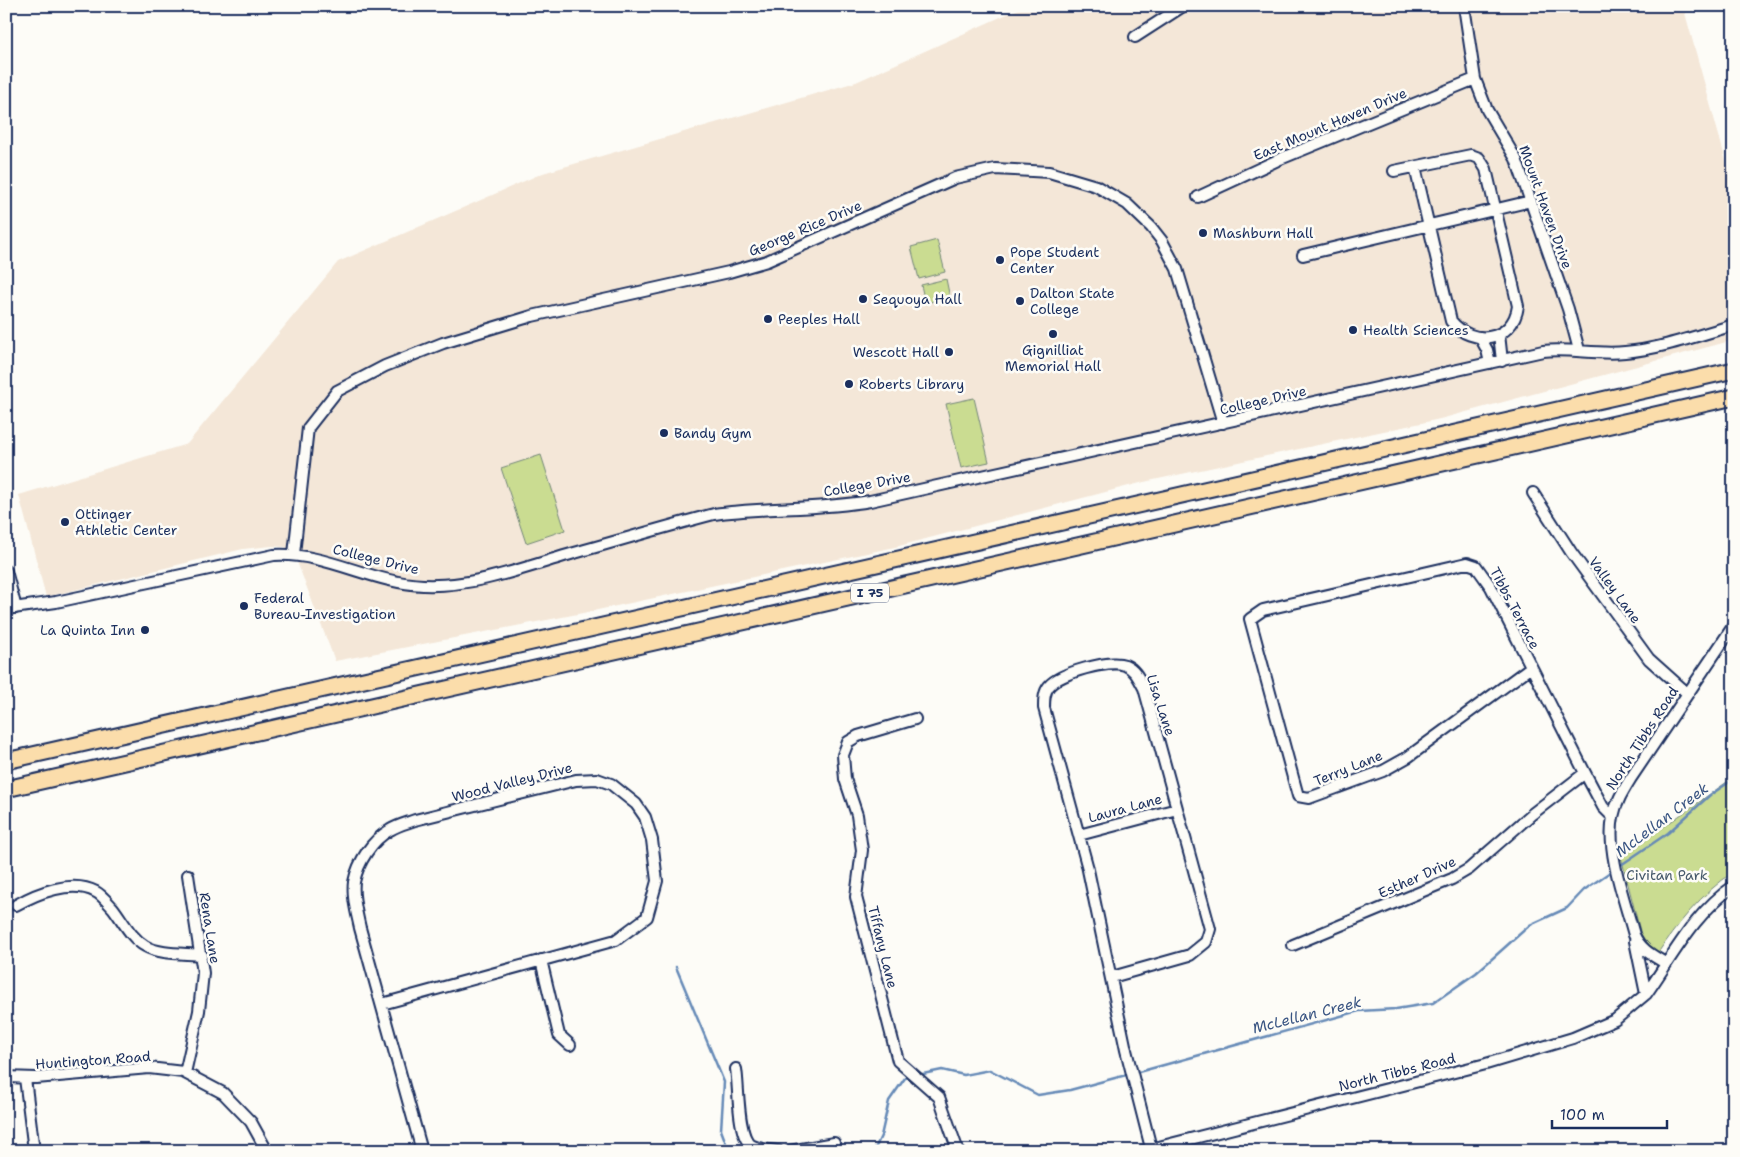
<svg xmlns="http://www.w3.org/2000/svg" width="1740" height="1157" font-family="'Shantell Sans',sans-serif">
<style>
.built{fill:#f4e7d8}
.green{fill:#cadc91;stroke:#728678}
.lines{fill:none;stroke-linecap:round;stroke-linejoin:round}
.stream{stroke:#668ab7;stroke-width:2.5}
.minor-casing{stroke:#1b2f5e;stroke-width:14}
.highway-casing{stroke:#1b2f5e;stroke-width:19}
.minor{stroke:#fdfcf7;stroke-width:10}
.highway{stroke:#fbddab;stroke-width:15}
.poi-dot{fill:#1b2f5e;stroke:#fdfcf7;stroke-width:2}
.labels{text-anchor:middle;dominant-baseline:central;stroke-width:5;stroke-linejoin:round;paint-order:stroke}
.shield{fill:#fdfcf7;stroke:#5f6c8c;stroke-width:1}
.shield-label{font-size:12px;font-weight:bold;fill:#1b2f5e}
.street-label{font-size:14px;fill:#1b2f5e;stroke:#fdfcf7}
.poi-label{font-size:14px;fill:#1b2f5e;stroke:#fdfcf7;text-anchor:start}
.park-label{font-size:14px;fill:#475a6b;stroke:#fdfcf7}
.water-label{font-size:15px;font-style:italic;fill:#3a5583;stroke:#fdfcf7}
</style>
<rect width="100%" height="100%" fill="#fdfcf7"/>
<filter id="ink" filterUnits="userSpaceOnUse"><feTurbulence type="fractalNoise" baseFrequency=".02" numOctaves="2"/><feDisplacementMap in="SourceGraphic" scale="10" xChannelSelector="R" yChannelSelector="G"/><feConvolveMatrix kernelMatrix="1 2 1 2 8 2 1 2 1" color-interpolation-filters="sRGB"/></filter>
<g filter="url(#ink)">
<path class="built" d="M 1025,6 L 1683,6 L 1734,190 L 1734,340 L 1440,419 L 1144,482 L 895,547 L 588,612 L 335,661 L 294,554 L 285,547 L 272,546 L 243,549 L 46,597 L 19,495 L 187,444 L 338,262 L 543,173 L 856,82 Z"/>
<path class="green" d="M 937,240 L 945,272 L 919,279 L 911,247 Z
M 946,279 L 950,298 L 925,303 L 921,285 Z
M 974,398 L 989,462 L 961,468 L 946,404 Z
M 541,455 L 565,530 L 526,543 L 501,468 Z
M 1734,777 L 1734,872 C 1701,893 1677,925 1655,957 L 1647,958 L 1621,857 Z"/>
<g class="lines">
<path class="stream" d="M 1618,867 L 1668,833 L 1710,795 L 1734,779
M 676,967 L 724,1082 L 721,1130 L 729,1151
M 1135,1073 L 1359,1011 L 1396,1009 L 1433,1003 L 1476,973 L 1530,925 L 1567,908 L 1584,890 L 1613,870
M 918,1075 L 942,1070 L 964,1075 L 990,1070 L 1038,1095 L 1070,1090 L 1130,1074
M 874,1151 L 881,1136 L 889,1101 L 905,1078 L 910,1077"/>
<defs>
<path id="minor" d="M 1464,6 L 1475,79 L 1487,110 L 1516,159 L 1568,309 L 1579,350
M 1135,37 L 1183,6
M 1394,171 L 1471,155 L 1479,158 L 1486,169 L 1518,306 C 1513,342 1472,347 1451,321 L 1415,167
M 1198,197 L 1280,159 L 1475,79
M 1303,255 L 1531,201
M 1499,334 L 1502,361
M 1480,337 L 1487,350 L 1490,363
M 1533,493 L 1571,552 L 1649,659 L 1687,693
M 294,554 L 308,428 L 337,391 L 385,366 L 443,343 L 532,316 L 729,272 L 767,261 L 955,178 L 995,169 L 1049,172 L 1096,186 L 1127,204 L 1151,227 L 1162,241 L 1177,269 L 1223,423
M 6,571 L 16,608
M 6,609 L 56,602 L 274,555 C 326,552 371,583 423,585 C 471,587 518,570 564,556 C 614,542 664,527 714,514 C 766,507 819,510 870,501 L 1543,351 C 1571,348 1597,355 1625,352 C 1661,349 1699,335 1734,325
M 1531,667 L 1408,757 L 1383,771 L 1309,798 L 1298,796 L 1295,785 L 1250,619 L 1263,610 L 1467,563 L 1476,566 L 1491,587 L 1585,773 L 1603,807 L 1613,817
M 915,719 L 858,736 L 848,742 L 843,755 L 845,779 L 857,815 L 862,850 L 856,897 L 898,1061 L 939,1097 L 958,1151
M 1079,835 L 1177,809
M 16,905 C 37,893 72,879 96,892 C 102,895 109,904 113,908 C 123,921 131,938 145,946 C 160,955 185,953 202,955
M 1635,941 L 1646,994
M 1293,945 L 1452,879 L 1469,869 L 1532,814 L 1585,773
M 541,960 L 559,1035 L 570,1045
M 1665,963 C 1652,955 1641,950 1634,935 C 1625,901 1606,852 1613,817 C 1616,802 1623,791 1631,778 L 1734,625
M 1112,977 L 1190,955 L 1206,942 L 1210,929 L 1144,688 C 1139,679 1135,669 1125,665 C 1109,659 1060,673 1049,686 C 1044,692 1044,700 1044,708 L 1087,865 L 1126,1050 L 1151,1148
M 382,1004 L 616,940 L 647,917 L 657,881 L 652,840 L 645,817 L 636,804 L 611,784 L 597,779 L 576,780 L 415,820 C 407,823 398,825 390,830 C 372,840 358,862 354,882 C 352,897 357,914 360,928 L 422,1151
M 736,1069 C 739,1086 737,1136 751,1145 C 758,1149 770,1150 778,1151
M 185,1073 L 199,1011 L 203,973 L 188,875
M 6,1077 L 36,1078 L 149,1068 L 183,1072 L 223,1093 L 251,1122 L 267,1151
M 25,1078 L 34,1151
M 790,1151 L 834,1143 L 836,1151
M 1143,1151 L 1486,1064 L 1573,1038 L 1615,1020 L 1646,994 C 1673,956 1694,913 1734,886"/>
<path id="highway" d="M 6,761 L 1734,370
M 6,789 L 1734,397"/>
</defs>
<use href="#minor" class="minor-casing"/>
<use href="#highway" class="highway-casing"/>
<use href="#minor" class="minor"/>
<use href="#highway" class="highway"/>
</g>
</g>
<g class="poi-dot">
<circle cx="1203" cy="233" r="5"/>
<circle cx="1000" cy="260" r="5"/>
<circle cx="863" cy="299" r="5"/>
<circle cx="1020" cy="301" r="5"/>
<circle cx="768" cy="319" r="5"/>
<circle cx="1353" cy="330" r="5"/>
<circle cx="1053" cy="334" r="5"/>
<circle cx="949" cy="352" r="5"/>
<circle cx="849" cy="384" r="5"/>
<circle cx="664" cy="433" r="5"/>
<circle cx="65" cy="522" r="5"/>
<circle cx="244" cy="606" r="5"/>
<circle cx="145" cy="630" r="5"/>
</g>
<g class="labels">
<rect class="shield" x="851" y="583.5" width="38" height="19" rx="4"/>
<g class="shield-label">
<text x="870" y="593">I 75</text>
</g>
<g class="street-label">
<text transform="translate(1330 124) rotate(-23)">East Mount Haven Drive</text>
<text transform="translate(1546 207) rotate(70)">Mount Haven Drive</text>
<text transform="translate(805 228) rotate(-23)">George Rice Drive</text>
<text transform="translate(1263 400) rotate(-13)">College Drive</text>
<text transform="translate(867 484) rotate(-10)">College Drive</text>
<text transform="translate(376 559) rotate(14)">College Drive</text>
<text transform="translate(1615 590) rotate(54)">Valley Lane</text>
<text transform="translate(1515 608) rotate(62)">Tibbs Terrace</text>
<text transform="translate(1161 705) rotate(72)">Lisa Lane</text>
<text transform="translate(1642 738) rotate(-57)">North Tibbs Road</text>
<text transform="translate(1348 768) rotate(-22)">Terry Lane</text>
<text transform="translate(512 782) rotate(-14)">Wood Valley Drive</text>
<text transform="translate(1125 808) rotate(-15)">Laura Lane</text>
<text transform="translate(1417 877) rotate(-24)">Esther Drive</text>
<text transform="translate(210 928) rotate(81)">Rena Lane</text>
<text transform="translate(883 947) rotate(76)">Tiffany Lane</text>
<text transform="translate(93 1060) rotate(-4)">Huntington Road</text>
<text transform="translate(1397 1072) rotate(-14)">North Tibbs Road</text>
</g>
<g class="poi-label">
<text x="1213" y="233">Mashburn Hall</text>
<text x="1010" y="252">Pope Student<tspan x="1010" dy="16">Center</tspan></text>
<text x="1030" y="293">Dalton State<tspan x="1030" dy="16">College</tspan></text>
<text x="873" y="299">Sequoya Hall</text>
<text x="778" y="319">Peeples Hall</text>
<text x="1363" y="330">Health Sciences</text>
<text x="1053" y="350" text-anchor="middle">Gignilliat<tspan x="1053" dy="16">Memorial Hall</tspan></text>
<text x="939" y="352" text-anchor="end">Wescott Hall</text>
<text x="859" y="384">Roberts Library</text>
<text x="674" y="433">Bandy Gym</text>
<text x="75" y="514">Ottinger<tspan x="75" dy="16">Athletic Center</tspan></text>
<text x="254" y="598">Federal<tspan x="254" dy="16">Bureau-Investigation</tspan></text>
<text x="135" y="630" text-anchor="end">La Quinta Inn</text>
</g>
<g class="park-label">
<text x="1667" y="875">Civitan Park</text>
</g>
<g class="water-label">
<text transform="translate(1662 820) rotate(-37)">McLellan Creek</text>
<text transform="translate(1307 1015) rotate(-14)">McLellan Creek</text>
</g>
</g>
<rect width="1740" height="1157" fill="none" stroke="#fdfcf7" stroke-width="25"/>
<rect x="12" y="12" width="1715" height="1132" fill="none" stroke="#1b2f5e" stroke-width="2" filter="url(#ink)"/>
<path d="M1552 1120v8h115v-8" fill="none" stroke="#1b2f5e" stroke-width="2.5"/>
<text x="1560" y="1120" font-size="15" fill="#1b2f5e" stroke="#fdfcf7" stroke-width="4" paint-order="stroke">100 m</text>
</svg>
